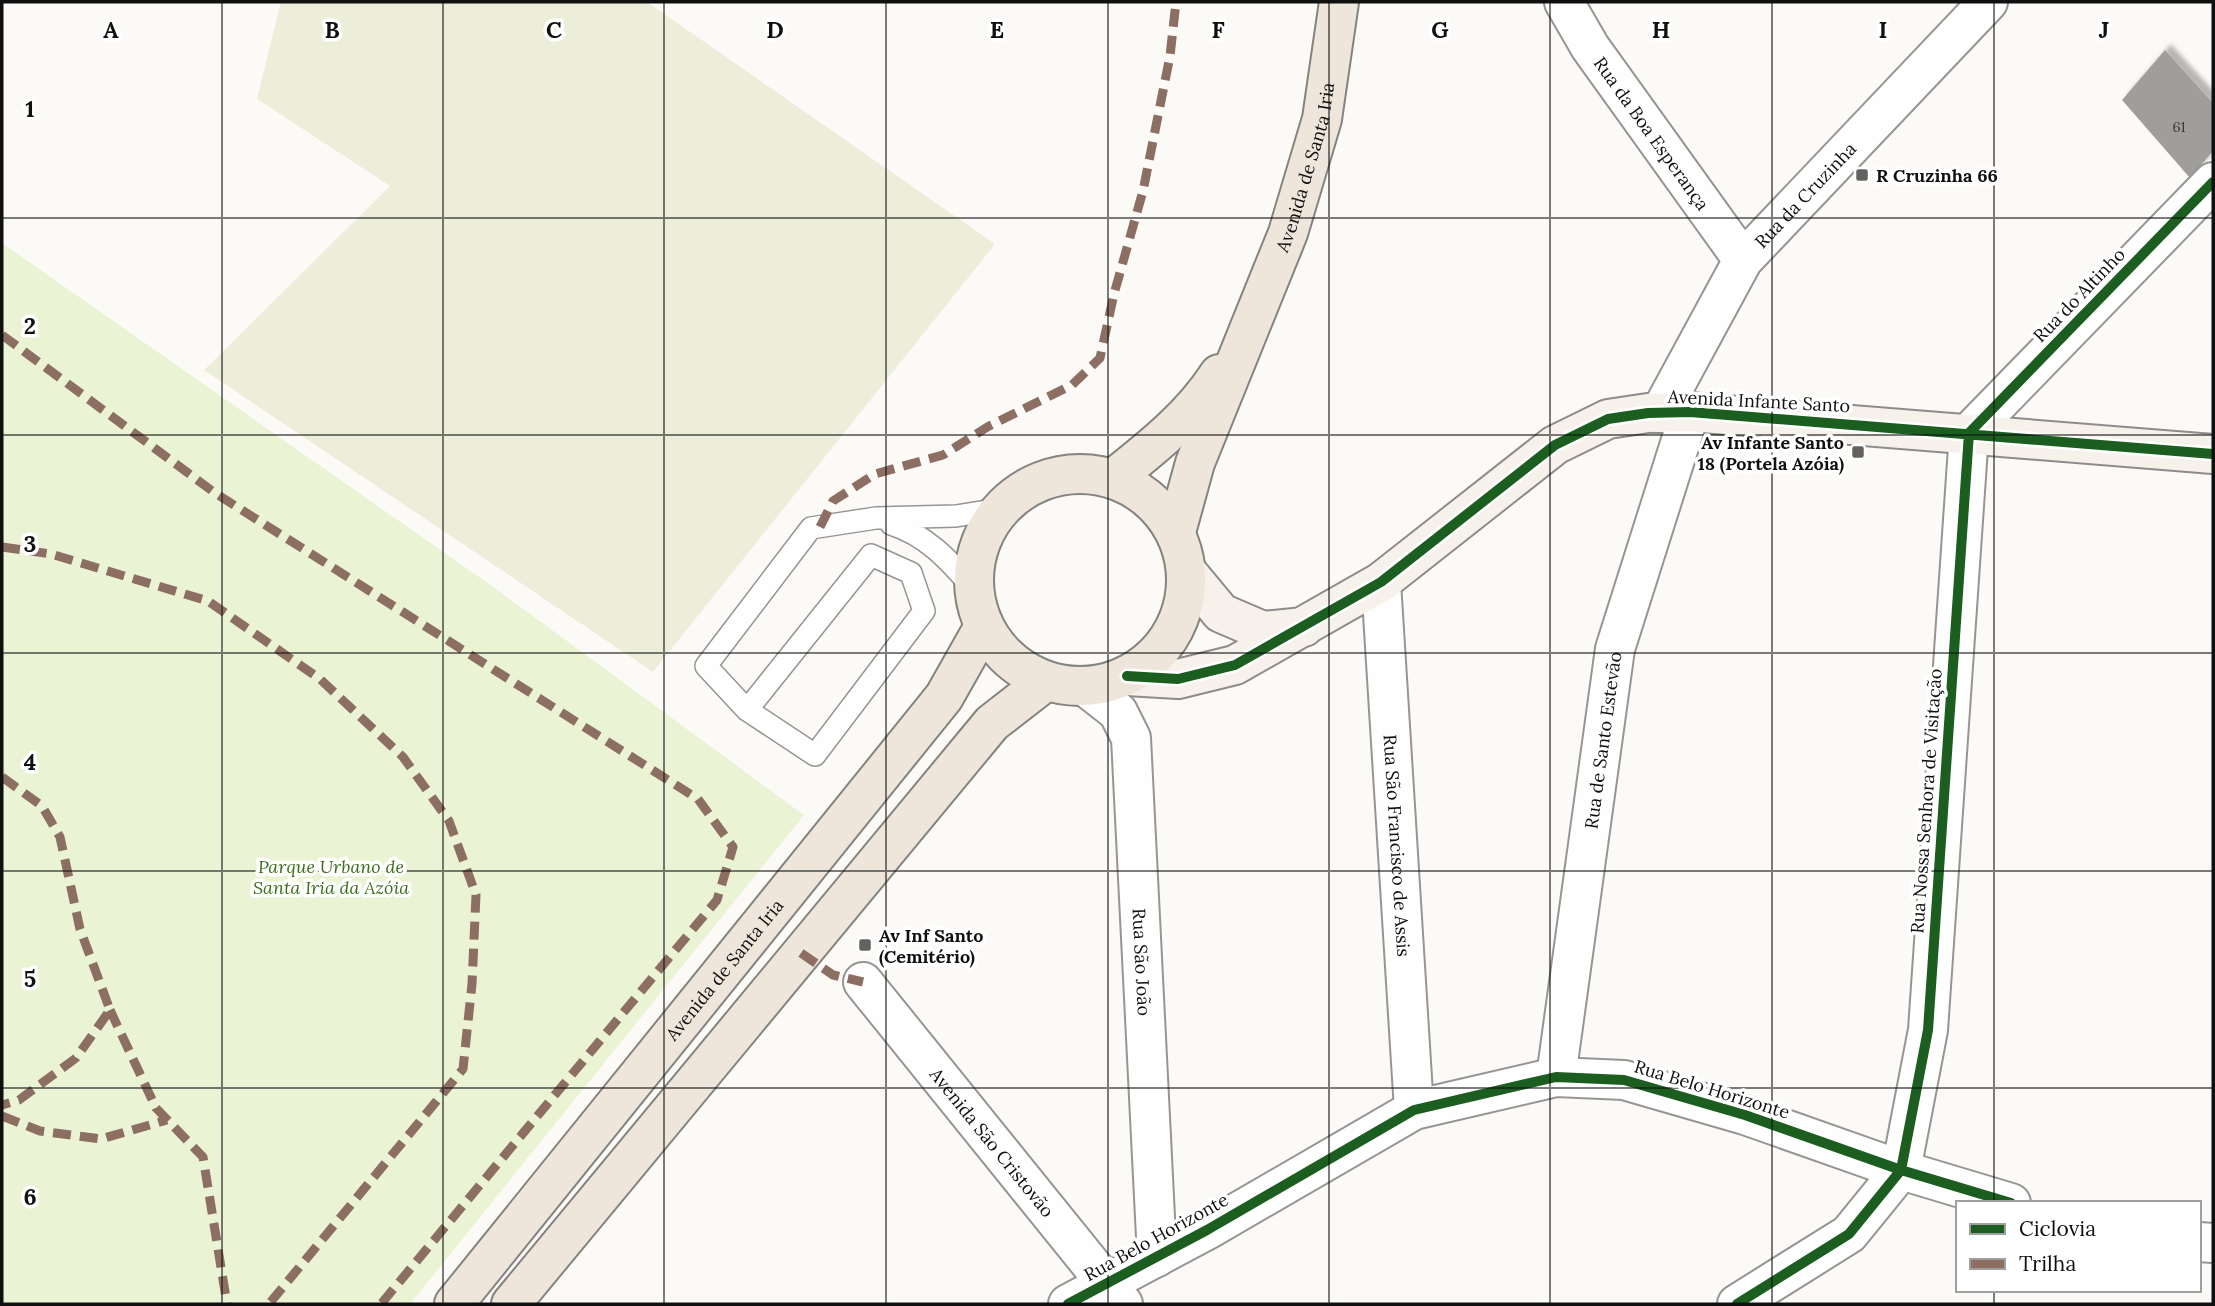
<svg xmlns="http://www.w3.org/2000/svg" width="2215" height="1306" font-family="Lora,serif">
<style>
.green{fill:#ebf3d5}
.cemetery{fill:#eceeda}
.building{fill:#a09e9c;filter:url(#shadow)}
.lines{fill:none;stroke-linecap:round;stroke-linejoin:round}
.lane-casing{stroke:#969594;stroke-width:24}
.street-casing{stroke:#969594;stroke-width:42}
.secondary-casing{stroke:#8d8c8b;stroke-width:42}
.primary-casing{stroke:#848381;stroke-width:42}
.lane{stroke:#fffefe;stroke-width:21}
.street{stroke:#fffefe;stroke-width:38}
.secondary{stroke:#f6f2eb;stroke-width:38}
.primary{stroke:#eee6da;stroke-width:38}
.quiet{stroke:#8d6e63;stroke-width:9;stroke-dasharray:18 9;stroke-linecap:butt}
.cycleway-casing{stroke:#fff;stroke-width:15}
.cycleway{stroke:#1b5e20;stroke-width:10}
.grid{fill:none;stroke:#101010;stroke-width:2;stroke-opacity:0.55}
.poi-dot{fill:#636261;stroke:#fff;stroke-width:2.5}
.labels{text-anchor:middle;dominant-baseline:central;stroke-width:7;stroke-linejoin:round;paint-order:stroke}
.number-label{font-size:14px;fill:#343433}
.street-label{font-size:18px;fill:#101010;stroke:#fff}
.poi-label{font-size:18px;font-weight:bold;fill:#101010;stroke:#fff;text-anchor:start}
.park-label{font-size:18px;font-style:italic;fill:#3b6e1b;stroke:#fff}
.grid-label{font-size:23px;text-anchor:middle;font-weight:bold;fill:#101010;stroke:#fff;stroke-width:7;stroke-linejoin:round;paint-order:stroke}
</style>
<defs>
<filter id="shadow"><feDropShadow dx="6" dy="-6" stdDeviation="2" flood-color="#0004"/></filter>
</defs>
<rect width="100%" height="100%" fill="#fcfaf7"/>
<path class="green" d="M 2,243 L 492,586 L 804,815 L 410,1304 L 2,1304 Z"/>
<path class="cemetery" d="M 281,2 L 647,2 L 995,244 L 653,672 L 204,370 L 390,186 L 257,99 Z"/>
<path class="building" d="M 2165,50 L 2213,103 L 2213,151 L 2190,178 L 2122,100 Z"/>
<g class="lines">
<defs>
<path id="lane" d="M 891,524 C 926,535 949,560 972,587
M 747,710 L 871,555 L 911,573 L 924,611 L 815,755 L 747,710 L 706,666 L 811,528 L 876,518 L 956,516 L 999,509"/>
<g id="street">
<path id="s1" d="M 1564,2 L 1590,47 L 1743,260"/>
<path id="s2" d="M 1660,413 L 1743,260 L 1988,2"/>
<path id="s3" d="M 1381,582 L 1414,1110"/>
<path id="s4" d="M 1086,687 L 1118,712 L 1131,738 L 1157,1257"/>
<path id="s5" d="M 863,982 L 1123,1304"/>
<path id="s6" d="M 1556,1077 L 1615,649 L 1690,412"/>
<path d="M 2199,1242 L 2213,1243"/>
<path d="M 1068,1304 L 1207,1230 L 1414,1110 L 1556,1077 L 1624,1080 L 1745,1115 L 1901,1170 L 2011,1203"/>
<path d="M 1737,1304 L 1849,1234 L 1901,1170 L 1928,1030 L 1969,433 L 2213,182"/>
</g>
<path id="secondary" d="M 1187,572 L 1221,613 L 1263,631 L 1304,627
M 1127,676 L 1178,679 L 1235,665 L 1381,582 L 1555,445 L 1608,419 L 1648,413 L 1690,412 L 2213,454"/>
<g id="primary">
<circle cx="1080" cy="580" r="106"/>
<path d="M 1114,478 C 1153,447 1192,416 1219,374"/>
<path id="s7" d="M 1176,532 L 1195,463 L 1288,233 L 1322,119 L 1339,2"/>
<path id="s8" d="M 454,1304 L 944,697 L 983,628"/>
<path d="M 511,1304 L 992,723 L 1045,682"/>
</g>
</defs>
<use href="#lane" class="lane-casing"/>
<use href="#street" class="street-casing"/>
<use href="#secondary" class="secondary-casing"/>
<use href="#primary" class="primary-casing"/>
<use href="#lane" class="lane"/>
<use href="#street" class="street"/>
<use href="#secondary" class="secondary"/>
<use href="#primary" class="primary"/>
<path class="quiet" d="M 2,335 L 215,493 L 698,799 L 733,847 L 717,900 L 381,1304
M 820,527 L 833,501 L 875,474 L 943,455 L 989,426 L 1072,385 L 1100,358 L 1114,294 L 1143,191 L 1170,56 L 1176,2
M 2,547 L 51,554 L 208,601 L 320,679 L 403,757 L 449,821 L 476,895 L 472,984 L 463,1069 L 269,1304
M 2,777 L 42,806 L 60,837 L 80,929 L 110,1010 L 76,1058 L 19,1100 L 2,1105
M 801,953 L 833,975 L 863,982
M 110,1010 L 156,1108 L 203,1157 L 227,1304
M 2,1116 L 40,1131 L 101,1139 L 167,1120"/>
<defs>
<path id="cycleway" d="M 1127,676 L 1178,679 L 1235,665 L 1381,582 L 1555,445 L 1608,419 L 1648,413 L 1690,412 L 2213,454
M 1068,1304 L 1207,1230 L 1414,1110 L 1556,1077 L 1624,1080 L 1745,1115 L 1901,1170 L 2011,1203
M 1737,1304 L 1849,1234 L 1901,1170 L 1928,1030 L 1969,433 L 2213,182"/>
</defs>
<use href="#cycleway" class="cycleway-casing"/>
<use href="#cycleway" class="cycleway"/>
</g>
<path class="grid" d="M 222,2 L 222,1304M 443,2 L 443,1304M 664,2 L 664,1304M 886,2 L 886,1304M 1108,2 L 1108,1304M 1329,2 L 1329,1304M 1550,2 L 1550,1304M 1772,2 L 1772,1304M 1994,2 L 1994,1203M 2,218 L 2213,218M 2,435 L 2213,435M 2,653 L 2213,653M 2,871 L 2213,871M 2,1088 L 2213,1088M 1994,1290 L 1994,1304"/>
<g class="poi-dot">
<rect x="1855" y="168" width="14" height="14" rx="3.5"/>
<rect x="1851" y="445" width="14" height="14" rx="3.5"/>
<rect x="858" y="938" width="14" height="14" rx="3.5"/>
</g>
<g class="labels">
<g class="number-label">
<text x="2179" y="127">61</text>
</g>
<g class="street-label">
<text stroke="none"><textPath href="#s1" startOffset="158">Rua da Boa Esperança</textPath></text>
<text stroke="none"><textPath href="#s7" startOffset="388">Avenida de Santa Iria</textPath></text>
<text stroke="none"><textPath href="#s2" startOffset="264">Rua da Cruzinha</textPath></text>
<text transform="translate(2079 295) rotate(-46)">Rua do Altinho</text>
<text transform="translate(1759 401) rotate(3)">Avenida Infante Santo</text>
<text stroke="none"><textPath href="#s6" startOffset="340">Rua de Santo Estevão</textPath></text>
<text transform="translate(1926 801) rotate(-86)">Rua Nossa Senhora de Visitação</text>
<text stroke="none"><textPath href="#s3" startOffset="264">Rua São Francisco de Assis</textPath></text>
<text stroke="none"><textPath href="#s4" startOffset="294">Rua São João</textPath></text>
<text stroke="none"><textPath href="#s8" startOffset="430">Avenida de Santa Iria</textPath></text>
<text transform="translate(1712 1089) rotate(17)">Rua Belo Horizonte</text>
<text stroke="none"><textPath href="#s5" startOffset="206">Avenida São Cristovão</textPath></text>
<text transform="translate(1156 1237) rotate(-29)">Rua Belo Horizonte</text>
</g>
<g class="poi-label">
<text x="1876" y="175">R Cruzinha 66</text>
<text x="1844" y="442" text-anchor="end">Av Infante Santo<tspan x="1844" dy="21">18 (Portela Azóia)</tspan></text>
<text x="879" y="935">Av Inf Santo<tspan x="879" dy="21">(Cemitério)</tspan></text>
</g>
<g class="park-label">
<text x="331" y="866">Parque Urbano de<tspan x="331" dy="21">Santa Iria da Azóia</tspan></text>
</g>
</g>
<g class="grid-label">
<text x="111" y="38">A</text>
<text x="332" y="38">B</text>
<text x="554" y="38">C</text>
<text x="775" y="38">D</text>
<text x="997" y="38">E</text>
<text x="1218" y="38">F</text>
<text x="1440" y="38">G</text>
<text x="1661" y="38">H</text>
<text x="1883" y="38">I</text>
<text x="2104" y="38">J</text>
<text x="30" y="117">1</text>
<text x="30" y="334">2</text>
<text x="30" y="552">3</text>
<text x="30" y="770">4</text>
<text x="30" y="987">5</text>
<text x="30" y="1205">6</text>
</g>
<rect width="2215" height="1306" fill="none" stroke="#101010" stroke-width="7"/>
<rect x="1956" y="1201" width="245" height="91" fill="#ffffff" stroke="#9f9f9f" stroke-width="2"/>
<rect x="1970" y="1224" width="35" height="10" fill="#1b5e20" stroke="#9f9f9f" stroke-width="2"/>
<text x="2019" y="1236" font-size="21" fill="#101010">Ciclovia</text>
<rect x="1970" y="1259" width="35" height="10" fill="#8d6e63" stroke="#9f9f9f" stroke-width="2"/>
<text x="2019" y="1271" font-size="21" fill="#101010">Trilha</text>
</svg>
